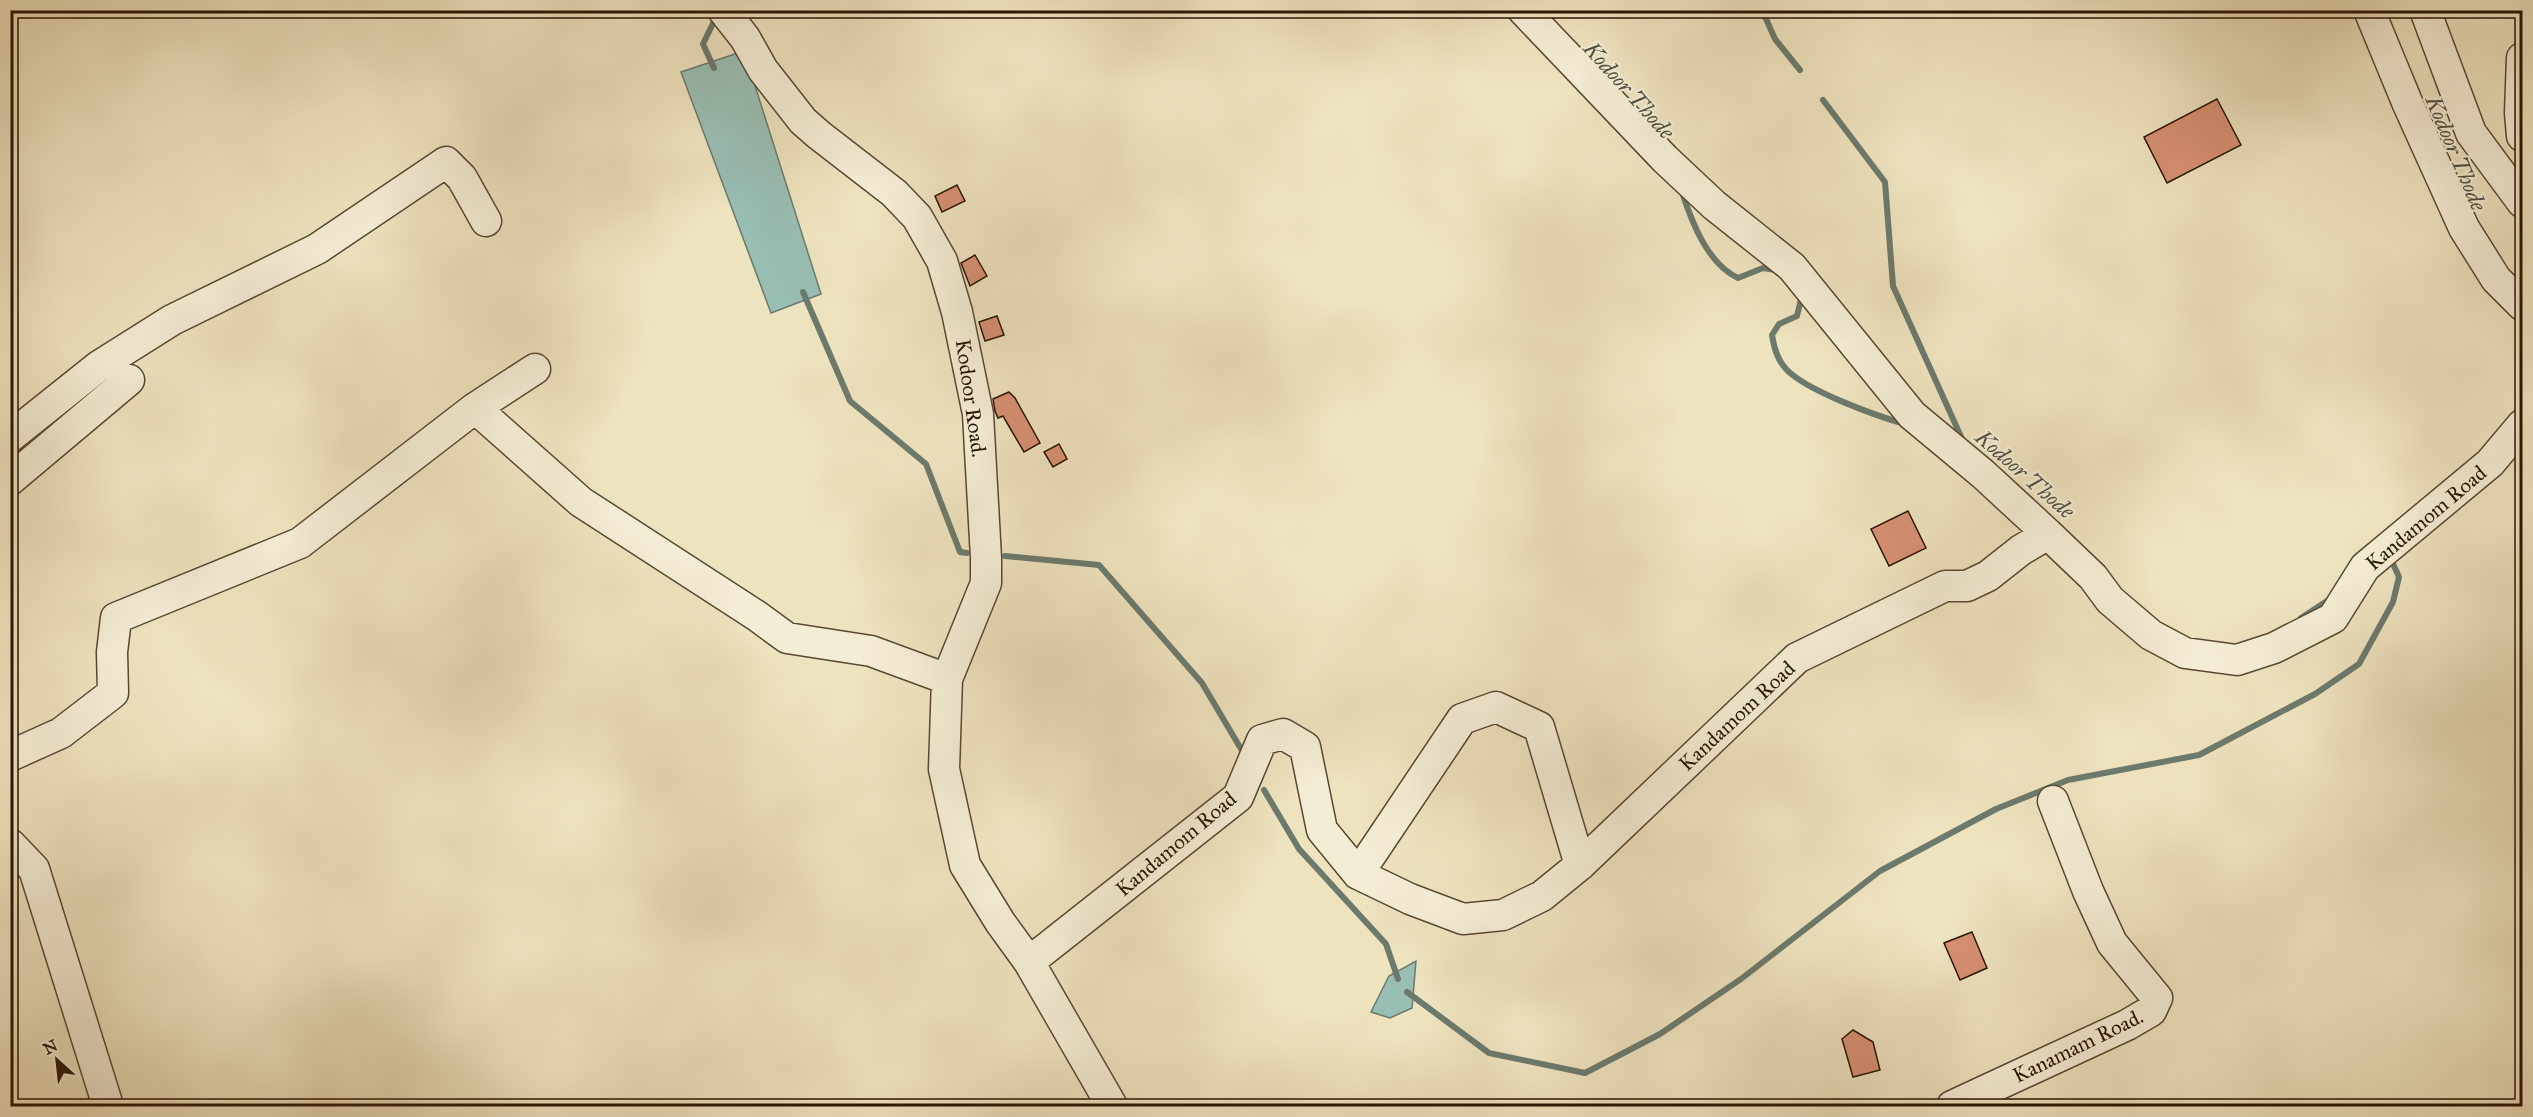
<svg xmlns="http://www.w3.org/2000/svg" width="2533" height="1117" font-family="'IM FELL Great Primer',serif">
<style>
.water{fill:#99beb4;stroke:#6c7a6d;stroke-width:1.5}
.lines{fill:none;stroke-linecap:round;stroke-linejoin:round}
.stream{stroke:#6c7a6d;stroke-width:6}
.building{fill:#d79074;stroke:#281503;stroke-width:1.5}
.minor-casing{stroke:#5a4832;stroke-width:33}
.minor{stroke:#f4edd5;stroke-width:30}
.labels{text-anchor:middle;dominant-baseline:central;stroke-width:4.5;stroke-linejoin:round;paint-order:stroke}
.street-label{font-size:21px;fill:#281503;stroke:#f4edd5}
.water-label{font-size:22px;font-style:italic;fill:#505041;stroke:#f4edd5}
</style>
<rect width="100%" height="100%" fill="#eee3bf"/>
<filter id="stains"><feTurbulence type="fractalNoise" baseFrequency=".00333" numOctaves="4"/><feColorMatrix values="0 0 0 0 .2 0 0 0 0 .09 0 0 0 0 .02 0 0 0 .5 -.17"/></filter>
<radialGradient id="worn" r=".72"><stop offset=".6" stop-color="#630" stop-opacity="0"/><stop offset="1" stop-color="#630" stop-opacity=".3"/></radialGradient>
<path class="water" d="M 744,51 L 821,294 L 771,313 L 681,72 Z
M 1416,961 L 1412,1008 L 1390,1018 L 1371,1012 L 1389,976 Z"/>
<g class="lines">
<path class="stream" d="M 1762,10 L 1775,39 L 1800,70
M 714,68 L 703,44 L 716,17
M 1823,100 L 1885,182 L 1893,286 L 1963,441
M 1682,192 C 1692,223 1708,264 1738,278 L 1763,268 L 1776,270
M 803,292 L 850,401 L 926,464 L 960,552 L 967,553
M 1802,295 L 1797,316 L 1779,324 L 1772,335 C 1774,348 1777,359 1786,369 C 1805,390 1876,416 1905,424
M 2515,415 L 2522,406
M 1005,556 L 1099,565 L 1202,683 L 1244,754
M 2301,618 L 2330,599
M 1264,790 L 1299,849 L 1386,944 L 1398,979
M 1407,992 L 1489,1053 L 1585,1073 L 1660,1034 L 1741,979 L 1880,871 L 1996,809 L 2068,780 L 2199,755 L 2315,694 L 2359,664 L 2393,602 L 2399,577 L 2390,557"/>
</g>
<path class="building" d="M 2217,99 L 2241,145 L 2167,183 L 2144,137 Z
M 957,185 L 965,201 L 942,212 L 935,196 Z
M 975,255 L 987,276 L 970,286 L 961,263 Z
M 997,316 L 1004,335 L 985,341 L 979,322 Z
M 1009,392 L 1015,398 L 1040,443 L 1024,452 L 1003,416 L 998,418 L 995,411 L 993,399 Z
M 1059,444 L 1067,459 L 1053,467 L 1044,452 Z
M 1908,511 L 1926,548 L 1889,566 L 1871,529 Z
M 1972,932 L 1987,968 L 1960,980 L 1944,943 Z
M 1853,1030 L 1873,1042 L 1880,1070 L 1853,1077 L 1842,1039 Z"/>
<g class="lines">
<defs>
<path id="minor" d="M 723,10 L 745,38 L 763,70 L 803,121 L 819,135 L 894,193 L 917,217 L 942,261 L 957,312 L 978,414 L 986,558 L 986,583 L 947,679 L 944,769 L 965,865 L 1000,922 L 1029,962 L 1112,1106
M 1523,10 L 1665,159 L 1714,205 L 1792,267 L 1912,415 L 1983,474 L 2048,534
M 2369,10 L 2407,102 L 2464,228 L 2496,279 L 2522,305
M 2425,10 L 2471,133 L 2522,202
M 2522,58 L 2520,113 L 2522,136
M 475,408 L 581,502 L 757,616 L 787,638 L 871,651 L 947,679
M 10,437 L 99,366 L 172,320 L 317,249 L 446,162 L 462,178 L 486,221
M 10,480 L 129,380
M 10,756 L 61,733 L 113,693 L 112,652 L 116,618 L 300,543 L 475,408 L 535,369
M 10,844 L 34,869 L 108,1106
M 1358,874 L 1462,719 L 1496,707 L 1539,727 L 1580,865
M 1029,962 L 1238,797 L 1262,740 L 1283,734 L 1305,747 L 1322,830 L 1358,874 L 1410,899 L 1463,919 L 1503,915 L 1542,896 L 1580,865 L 1797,658 L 1945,586 L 1967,586 L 1988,576 L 2021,550 L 2048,534 L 2093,577 L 2110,600 L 2151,635 L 2185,653 L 2237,660 L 2274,648 L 2333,618 L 2365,567 L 2490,463 L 2522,425
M 1952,1106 L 2127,1025 L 2151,1011 L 2157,998 L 2112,943 L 2088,891 L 2053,801"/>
</defs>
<use href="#minor" class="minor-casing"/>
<use href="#minor" class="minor"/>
</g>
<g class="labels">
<g class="street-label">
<text transform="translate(971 398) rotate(82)">Kodoor Road.</text>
<text transform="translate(2426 518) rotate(-40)">Kandamom Road</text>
<text transform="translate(1737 716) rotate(-43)">Kandamom Road</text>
<text transform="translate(1176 844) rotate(-40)">Kandamom Road</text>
<text transform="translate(2078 1046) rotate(-26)">Kanamam Road.</text>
</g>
<g class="water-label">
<text transform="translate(1629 90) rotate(48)">Kodoor Thode</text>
<text transform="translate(2456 153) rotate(67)">Kodoor Thode</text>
<text transform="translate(2025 474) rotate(41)">Kodoor Thode</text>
</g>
</g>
<rect width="2533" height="1117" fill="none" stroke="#eee3bf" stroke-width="36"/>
<rect x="12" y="12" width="2509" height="1093" fill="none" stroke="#281503" stroke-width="3"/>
<rect x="18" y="18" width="2497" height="1081" fill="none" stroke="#281503" stroke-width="1.5"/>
<g transform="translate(57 1060) rotate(333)" stroke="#f4edd5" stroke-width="4.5" paint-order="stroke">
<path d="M0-4.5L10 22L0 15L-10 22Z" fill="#281503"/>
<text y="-9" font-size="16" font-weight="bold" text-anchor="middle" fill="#281503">N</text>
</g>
<rect width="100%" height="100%" filter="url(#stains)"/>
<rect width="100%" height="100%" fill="url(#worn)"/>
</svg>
